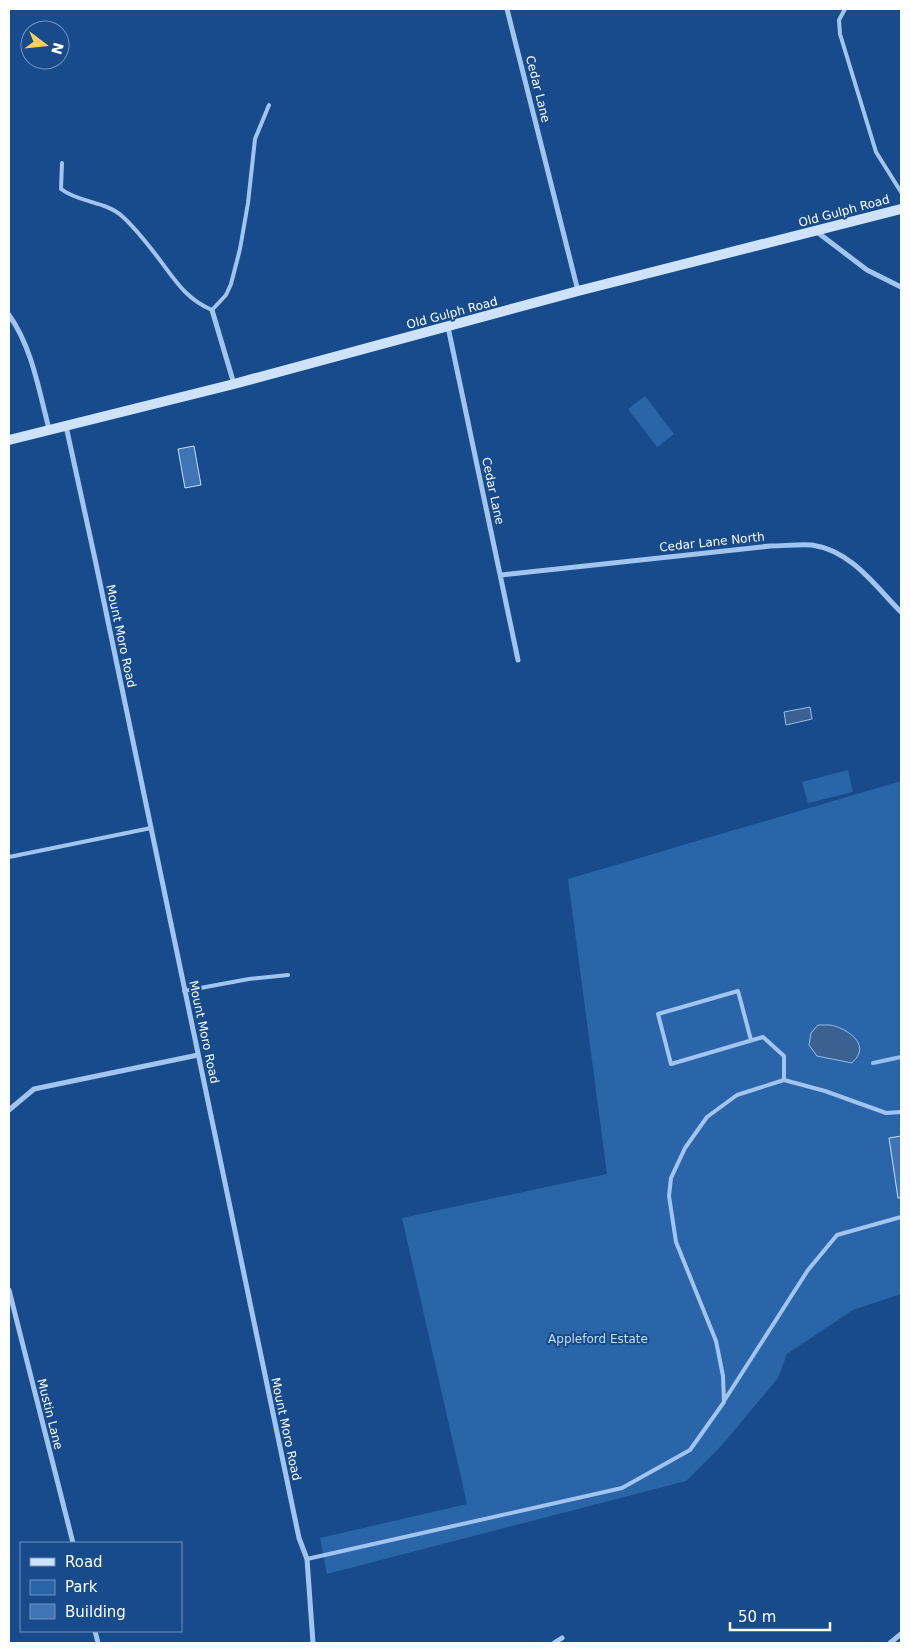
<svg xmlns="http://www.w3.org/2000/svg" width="910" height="1652" font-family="'DejaVu Sans',sans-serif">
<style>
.green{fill:#2a65aa}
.water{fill:#3b6190;stroke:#93c0f1}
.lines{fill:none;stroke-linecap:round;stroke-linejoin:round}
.stream{stroke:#93c0f1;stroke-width:4}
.building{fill:#3f75b4;stroke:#c7dffa}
.lane{stroke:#a1c5ef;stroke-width:4}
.street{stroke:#a1c5ef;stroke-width:5}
.secondary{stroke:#cee2fa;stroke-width:10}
.labels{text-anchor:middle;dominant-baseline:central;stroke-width:4;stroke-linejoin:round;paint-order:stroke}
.street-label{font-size:12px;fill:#fff;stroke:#174b8b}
.park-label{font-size:12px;fill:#c7dffa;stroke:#174b8b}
</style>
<rect width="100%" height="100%" fill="#174b8b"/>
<path class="green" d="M 645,396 L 674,434 L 657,447 L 628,409 Z
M 848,770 L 853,792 L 808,803 L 802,782 Z
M 901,781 L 901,1294 L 853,1310 L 787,1354 L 778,1378 L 723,1444 L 686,1481 L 327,1574 L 320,1538 L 467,1504 L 402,1218 L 607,1174 L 568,879 Z"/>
<path class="water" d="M 810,707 L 812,719 L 786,725 L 784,712 Z
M 818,1025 C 822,1025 827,1025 830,1025 C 843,1027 868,1041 857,1057 C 856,1059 853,1061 852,1063 L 817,1056 L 809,1045 L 811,1033 Z"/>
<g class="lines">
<path class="stream" d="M 873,1063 L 901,1057"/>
</g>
<path class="building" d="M 194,446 L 201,485 L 185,488 L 178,449 Z
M 901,1136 L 901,1198 L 898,1198 L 889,1138 Z"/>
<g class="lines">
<path class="lane" d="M 845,9 L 839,20 L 840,34 L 876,152 L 901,192
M 62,163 L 61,189 C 79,203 106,201 123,217 C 135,228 146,242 156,255 C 174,278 184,298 212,310 L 226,295 L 231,284 L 240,249 L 248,203 L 255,139 L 269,105
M 9,857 L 151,828
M 184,991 L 249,979 L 288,975
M 751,1040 L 738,991 L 658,1014 L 671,1064 L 763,1037 L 784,1056 L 784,1080
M 724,1401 L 808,1270 L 837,1235 L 901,1217
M 307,1559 L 622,1488 L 690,1450 L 724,1402 L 723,1376 L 716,1341 L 676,1242 L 669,1196 L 671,1178 L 685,1148 L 707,1117 L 737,1095 L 784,1080 L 825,1091 L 886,1113 L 901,1112"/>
<path class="street" d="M 507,9 L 578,291
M 817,232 L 867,270 L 901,287
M 212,310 L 234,384
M 9,315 C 32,347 39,391 49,429
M 448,327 L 518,660
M 66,426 L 95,559 L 299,1538 L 307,1559 L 313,1643
M 501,575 L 770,546 C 783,546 799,544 812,545 C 852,551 875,586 901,612
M 9,1110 L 34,1089 L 198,1055
M 9,1290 L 73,1543
M 95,1631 L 98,1643
M 554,1643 L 562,1638
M 890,1643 L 901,1634"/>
<path class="secondary" d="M 9,440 L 234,384 L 578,291 L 901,209"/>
</g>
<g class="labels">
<g class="street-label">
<text transform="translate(538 89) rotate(76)">Cedar Lane</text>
<text transform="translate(844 211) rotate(-15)">Old Gulph Road</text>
<text transform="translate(452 313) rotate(-15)">Old Gulph Road</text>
<text transform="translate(493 491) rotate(78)">Cedar Lane</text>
<text transform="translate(712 542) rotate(-6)">Cedar Lane North</text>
<text transform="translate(121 636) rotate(78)">Mount Moro Road</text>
<text transform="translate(204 1032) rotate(78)">Mount Moro Road</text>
<text transform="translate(50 1414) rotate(76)">Mustin Lane</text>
<text transform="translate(286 1429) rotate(78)">Mount Moro Road</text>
</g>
<g class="park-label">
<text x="598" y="1339">Appleford Estate</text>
</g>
</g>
<rect width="910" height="1652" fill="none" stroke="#ffffff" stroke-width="20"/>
<rect x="20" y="1542" width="162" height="90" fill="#174b8b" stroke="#7493b9"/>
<rect x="30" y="1558" width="25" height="8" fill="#cee2fa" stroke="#7493b9"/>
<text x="65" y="1567" font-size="15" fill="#ffffff">Road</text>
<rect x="30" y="1580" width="25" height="15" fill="#2a65aa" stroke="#7493b9"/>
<text x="65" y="1592" font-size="15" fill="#ffffff">Park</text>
<rect x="30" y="1604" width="25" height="15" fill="#3f75b4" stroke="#7493b9"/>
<text x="65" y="1617" font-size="15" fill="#ffffff">Building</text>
<g transform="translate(45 45) rotate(106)"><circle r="24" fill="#174b8b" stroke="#7493b9"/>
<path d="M0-4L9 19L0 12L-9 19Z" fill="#ffcf5e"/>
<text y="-8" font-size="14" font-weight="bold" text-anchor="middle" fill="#ffffff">N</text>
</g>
<path d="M730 1622v8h100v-8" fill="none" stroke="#ffffff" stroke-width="2.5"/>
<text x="738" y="1622" font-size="15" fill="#ffffff" stroke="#174b8b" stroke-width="4" paint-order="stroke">50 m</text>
</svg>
